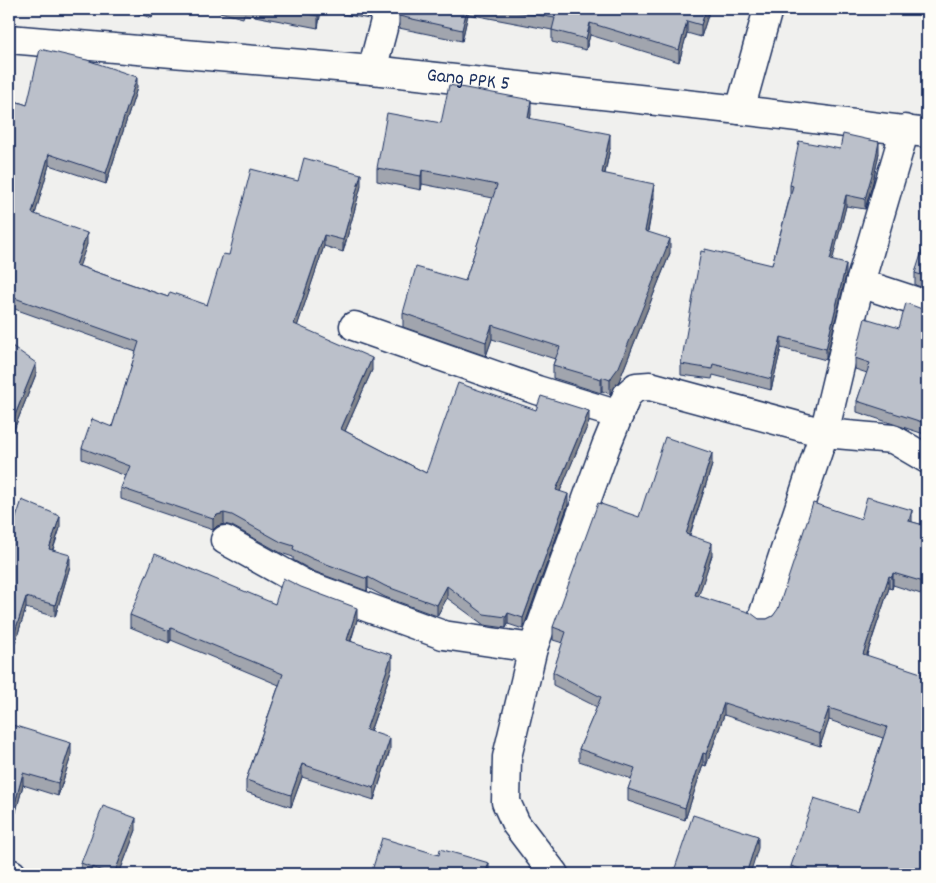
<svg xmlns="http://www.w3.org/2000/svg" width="936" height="883" font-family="Dekko,sans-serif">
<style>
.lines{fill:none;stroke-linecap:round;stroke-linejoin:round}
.street-casing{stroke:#1b2f5e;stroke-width:31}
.street{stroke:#fdfcf7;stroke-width:28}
.wall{fill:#a1a5ae;stroke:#1b2f5e}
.shaded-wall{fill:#83868d;stroke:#1b2f5e}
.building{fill:#bbc0ca;stroke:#1b2f5e}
.labels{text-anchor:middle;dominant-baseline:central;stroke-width:4;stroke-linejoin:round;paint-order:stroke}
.street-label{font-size:20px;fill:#1b2f5e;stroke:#fdfcf7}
</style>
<rect width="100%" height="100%" fill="#f0f0ee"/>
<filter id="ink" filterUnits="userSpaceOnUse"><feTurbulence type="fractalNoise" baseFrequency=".02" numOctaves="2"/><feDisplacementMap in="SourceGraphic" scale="10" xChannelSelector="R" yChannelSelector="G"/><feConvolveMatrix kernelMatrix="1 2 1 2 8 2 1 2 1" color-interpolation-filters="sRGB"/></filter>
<g filter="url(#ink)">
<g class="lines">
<defs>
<g id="street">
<path id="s1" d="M 9,39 L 372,70 L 740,110 L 927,133"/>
<path d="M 372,70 L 388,9"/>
<path d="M 740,110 L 768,9"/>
<path d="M 860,283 L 927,305"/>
<path d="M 354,326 L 537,390 L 619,415"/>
<path d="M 225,540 L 306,585 L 443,635 L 533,648"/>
<path d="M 763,616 L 824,433 L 893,439 L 927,459"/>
<path d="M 9,873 L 12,874"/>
<path d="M 554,874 L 516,824 L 506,802 L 507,757 L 533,648 L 606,446 L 627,395 L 636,387 L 650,386 L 824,433 L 860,283 L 905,129"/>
</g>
</defs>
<use href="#street" class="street-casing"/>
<use href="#street" class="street"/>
</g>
<path class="wall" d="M 123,9 L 154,9 L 152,18 Z
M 208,9 L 372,9 L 369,19 L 321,10 L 318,28 L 244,14 L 243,18 Z
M 401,9 L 710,9 L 701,37 L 687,33 L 679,62 L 590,35 L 586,50 L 552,42 L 552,30 L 468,14 L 462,41 L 399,28 L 399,16 Z
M 137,88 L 106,184 L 49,165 L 35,214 L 87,244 L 79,266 L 168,297 L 207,305 L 229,255 L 298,181 L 361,186 L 343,252 L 324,246 L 297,326 L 372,370 L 345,431 L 426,473 L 536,410 L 589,422 L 560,491 L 568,505 L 523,629 L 508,624 L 506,628 L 484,625 L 447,598 L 437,616 L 385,597 L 368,588 L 367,591 L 313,571 L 293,560 L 293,557 L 281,553 L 232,526 L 224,524 L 217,526 L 213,530 L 121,499 L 121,488 L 126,476 L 82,459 L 82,448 L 112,427 L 136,352 L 9,307 L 9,99 L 27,105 Z
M 531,114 L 530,119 L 610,148 L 605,174 L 654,198 L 648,232 L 670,253 L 619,381 L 613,389 L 610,394 L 602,391 L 601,393 L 553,378 L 553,365 L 555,359 L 492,339 L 486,356 L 403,327 L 403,313 L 465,281 L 493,198 L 422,184 L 421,190 L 377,181 L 377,168 L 441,123 Z
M 840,149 L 879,153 L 873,182 L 865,209 L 846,206 L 832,260 L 846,275 L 826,360 L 781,348 L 771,390 L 713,375 L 712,379 L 681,375 L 681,364 L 772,265 L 790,196 L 790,185 Z
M 927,242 L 927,289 L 915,285 L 915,273 Z
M 922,309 L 927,309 L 927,441 L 924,439 L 924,434 L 857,412 L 857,401 L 867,373 L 855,369 L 855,358 L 899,328 Z
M 9,344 L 36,374 L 13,432 L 9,430 Z
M 712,465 L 690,535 L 712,555 L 698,596 L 759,619 L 767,619 L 773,616 L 861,519 L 912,522 L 927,526 L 927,596 L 893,585 L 892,589 L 889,588 L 867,655 L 927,874 L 791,874 L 791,866 L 858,812 L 883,738 L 829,720 L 820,746 L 724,715 L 706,766 L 703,765 L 685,820 L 628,801 L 628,789 L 632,779 L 579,761 L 579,749 L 597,707 L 553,685 L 553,672 L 563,643 L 553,640 L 553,627 L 639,517 Z
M 9,519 L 15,521 L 60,528 L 53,550 L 70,566 L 55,617 L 26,608 L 9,662 Z
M 275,604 L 357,620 L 351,641 L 392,668 L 370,732 L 390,750 L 374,800 L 302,777 L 291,807 L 246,792 L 246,780 L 279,685 L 171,640 L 169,643 L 130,627 L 130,615 Z
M 9,724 L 71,756 L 58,796 L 23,785 L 9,838 Z
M 136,830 L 119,874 L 81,874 L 81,863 Z"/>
<path class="shaded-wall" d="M 152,9 L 154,9 L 152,18 Z
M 319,9 L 321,9 L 321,10 L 318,28 L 318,16 Z
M 369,9 L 372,9 L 369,19 Z
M 467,9 L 468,9 L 468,14 L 462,41 L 462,30 Z
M 706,9 L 710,9 L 701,37 L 701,25 Z
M 687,21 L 687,33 L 679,62 L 679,50 Z
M 590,23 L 590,35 L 586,50 L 586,39 Z
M 137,77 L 137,88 L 106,184 L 106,173 Z
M 531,100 L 531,114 L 528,132 L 528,118 Z
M 610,134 L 610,148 L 602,187 L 602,173 Z
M 879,142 L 879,153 L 873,182 L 865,209 L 865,199 Z
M 49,154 L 49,165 L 32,225 L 32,213 Z
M 422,170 L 422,184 L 421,190 L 421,176 Z
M 361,174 L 361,186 L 343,252 L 343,240 Z
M 654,184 L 654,198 L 645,245 L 645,231 Z
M 846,195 L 846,206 L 830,270 L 830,260 Z
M 87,233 L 87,244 L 76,276 L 76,265 Z
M 324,235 L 324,246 L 294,336 L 294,324 Z
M 670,239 L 670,253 L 619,381 L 613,389 L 610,394 L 610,380 Z
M 846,264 L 846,275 L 826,360 L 826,349 Z
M 492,325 L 492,339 L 486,356 L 486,342 Z
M 781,337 L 781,348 L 771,390 L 771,379 Z
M 372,358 L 372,370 L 341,440 L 341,429 Z
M 36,363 L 36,374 L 13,432 L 13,420 Z
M 602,377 L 602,391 L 601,393 L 601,379 Z
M 589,411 L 589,422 L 556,501 L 556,490 Z
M 712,453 L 712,465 L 686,546 L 686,534 Z
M 568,494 L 568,505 L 523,629 L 523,618 Z
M 912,510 L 912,522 L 909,521 Z
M 224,513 L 224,524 L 217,526 L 213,530 L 213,519 L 217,515 Z
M 60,516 L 60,528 L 49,560 L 49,549 Z
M 712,543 L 712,555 L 695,607 L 695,595 Z
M 70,555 L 70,566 L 55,617 L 55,605 Z
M 893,573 L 893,585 L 892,589 L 892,577 Z
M 889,576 L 889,588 L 863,666 L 863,654 Z
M 368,577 L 368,588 L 367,591 L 367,579 Z
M 447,586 L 447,598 L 437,616 L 437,605 Z
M 26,597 L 26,608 L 9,662 L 9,650 Z
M 357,608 L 357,620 L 347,652 L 347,640 Z
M 508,613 L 508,624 L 506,628 L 506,617 Z
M 171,628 L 171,640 L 169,643 L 169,631 Z
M 392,655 L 392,668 L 366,743 L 366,730 Z
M 724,703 L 724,715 L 706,766 L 706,754 Z
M 829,708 L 829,720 L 820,746 L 820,734 Z
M 390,738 L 390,750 L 374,800 L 374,788 Z
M 71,743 L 71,756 L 58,796 L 58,783 Z
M 703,753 L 703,765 L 685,820 L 685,808 Z
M 302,764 L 302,777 L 291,807 L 291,795 Z
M 23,773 L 23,785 L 9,838 L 9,826 Z
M 136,818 L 136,830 L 119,874 L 114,874 Z
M 758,836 L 758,848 L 750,874 L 746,874 Z
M 489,863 L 489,874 L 485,874 Z"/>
<path class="building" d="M 278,9 L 319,9 L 318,16 Z
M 401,9 L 467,9 L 462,30 L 399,16 Z
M 501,9 L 706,9 L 701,25 L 687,21 L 679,50 L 590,23 L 586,39 L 552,30 L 555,18 Z
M 40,49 L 87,60 L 137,77 L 106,173 L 49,154 L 32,213 L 87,233 L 76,265 L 168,297 L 170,292 L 207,305 L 223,254 L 229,255 L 251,169 L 298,181 L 304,158 L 361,174 L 343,240 L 324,235 L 294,324 L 372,358 L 341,429 L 426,473 L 458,383 L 536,410 L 541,396 L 589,411 L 556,490 L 568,494 L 523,618 L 508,613 L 506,617 L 484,614 L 447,586 L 437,605 L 385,586 L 368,577 L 367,579 L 313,559 L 293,549 L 294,546 L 281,542 L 232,515 L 224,513 L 217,515 L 213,519 L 121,488 L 130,466 L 82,448 L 92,419 L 112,427 L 139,342 L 9,296 L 9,99 L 27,105 Z
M 449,85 L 531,100 L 528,118 L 610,134 L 602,173 L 654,184 L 645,231 L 670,239 L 619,367 L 613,375 L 610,380 L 602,377 L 601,379 L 553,365 L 560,347 L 492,325 L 486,342 L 403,313 L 416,267 L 465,281 L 497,185 L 422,170 L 421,176 L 377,168 L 387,113 L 441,123 Z
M 843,134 L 879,142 L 873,171 L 865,199 L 846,195 L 830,260 L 846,264 L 826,349 L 781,337 L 771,379 L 713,364 L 712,369 L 681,364 L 701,251 L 705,252 L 705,249 L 772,265 L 793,186 L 790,185 L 799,141 L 840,149 Z
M 925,242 L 927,242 L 927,277 L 915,273 Z
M 906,303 L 922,309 L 927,309 L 927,430 L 924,428 L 925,423 L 857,401 L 870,363 L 855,358 L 865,318 L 899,328 Z
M 9,344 L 36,363 L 13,420 L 9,419 Z
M 665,437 L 712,453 L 686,534 L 712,543 L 695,595 L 751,613 L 759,619 L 767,619 L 773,616 L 778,609 L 813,503 L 861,519 L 867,497 L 912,510 L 909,521 L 927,526 L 927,583 L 893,573 L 892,577 L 889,576 L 863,654 L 927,675 L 927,874 L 815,874 L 791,866 L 814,798 L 858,812 L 887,727 L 829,708 L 820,734 L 724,703 L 706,754 L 703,753 L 685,808 L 628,789 L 635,768 L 579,749 L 601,697 L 553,672 L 566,632 L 553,627 L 598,503 L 639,517 Z
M 22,500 L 60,516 L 49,549 L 70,555 L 55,605 L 26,597 L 9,650 L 9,519 L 15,521 Z
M 155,554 L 275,604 L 283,578 L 301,587 L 357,608 L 347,640 L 392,655 L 366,730 L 390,738 L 374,788 L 302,764 L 291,795 L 246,780 L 283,674 L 171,628 L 169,631 L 130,615 Z
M 9,724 L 71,743 L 58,783 L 23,773 L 9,826 Z
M 103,806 L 136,818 L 114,874 L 110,874 L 81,863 Z
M 693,815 L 758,836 L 746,874 L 673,874 Z
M 382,838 L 439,855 L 440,849 L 489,863 L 485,874 L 371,874 Z"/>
</g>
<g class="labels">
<g class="street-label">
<text stroke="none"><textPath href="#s1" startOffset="461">Gang PPK 5</textPath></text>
</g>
</g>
<rect width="936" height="883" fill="none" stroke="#fdfcf7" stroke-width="30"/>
<rect x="15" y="15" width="906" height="853" fill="none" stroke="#1b2f5e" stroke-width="2" filter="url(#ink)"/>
</svg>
